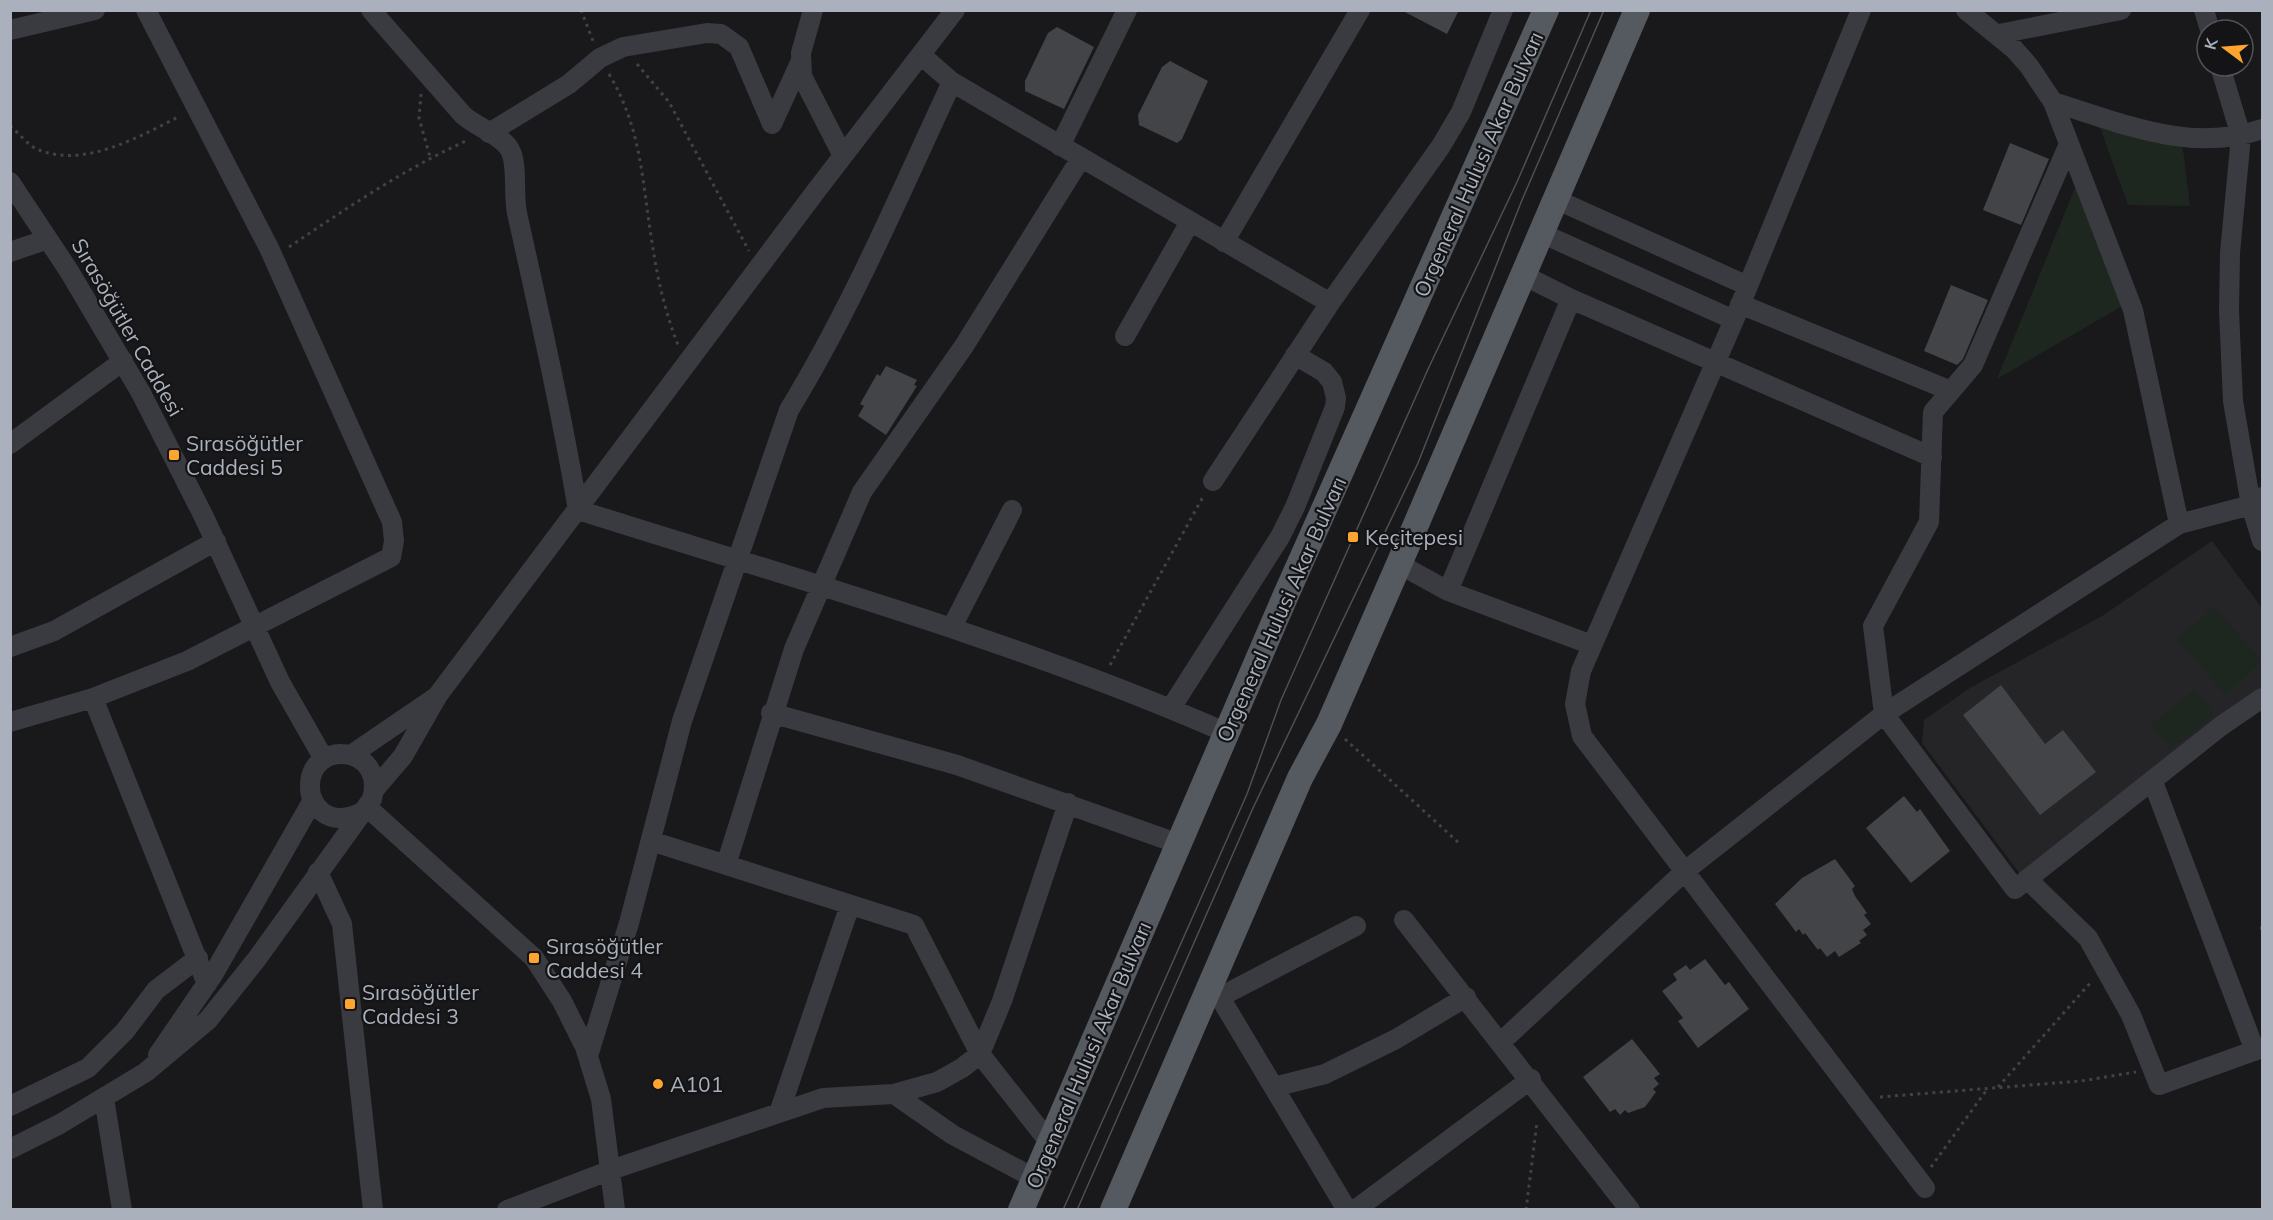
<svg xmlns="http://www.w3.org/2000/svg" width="2273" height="1220" font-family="Mulish,sans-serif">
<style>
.built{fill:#252528}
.green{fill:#1e271f}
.building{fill:#434448}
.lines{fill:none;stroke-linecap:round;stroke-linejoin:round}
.path{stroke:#3f4248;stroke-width:3;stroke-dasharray:3 4.5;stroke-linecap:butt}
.minor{stroke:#3a3b41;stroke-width:20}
.major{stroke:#555960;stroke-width:26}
.tram{stroke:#4c4f56;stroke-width:1.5}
.poi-dot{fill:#fda52f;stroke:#141416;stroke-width:2}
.labels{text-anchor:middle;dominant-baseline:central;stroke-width:4.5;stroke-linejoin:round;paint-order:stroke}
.street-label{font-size:21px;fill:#aab1bc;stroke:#141416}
.poi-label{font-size:21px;fill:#aab1bc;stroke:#141416;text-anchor:start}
</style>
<rect width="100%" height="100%" fill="#19191b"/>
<path class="built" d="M 2212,541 L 2262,608 L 2262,689 L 2020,874 L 1922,743 L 1924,720 L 1970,688 L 2102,616 Z"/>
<path class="green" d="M 2099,125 L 2182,142 L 2190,206 L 2128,205 Z
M 2084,166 L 2129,302 L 1997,379 Z
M 2214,607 L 2262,661 L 2226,695 L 2177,640 Z
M 2195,690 L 2214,715 L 2170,749 L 2151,724 Z"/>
<path class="building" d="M 1401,10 L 1459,10 L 1447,34 Z
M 1057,27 L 1094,47 L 1064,109 L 1025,91 L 1025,81 L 1048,33 Z
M 1170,61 L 1208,81 L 1182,139 L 1177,143 L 1139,125 L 1138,115 L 1162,67 Z
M 2010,143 L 2049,159 L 2021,225 L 1983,210 Z
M 1951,285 L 1988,300 L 1963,359 L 1957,365 L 1924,351 Z
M 886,366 L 917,380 L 914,385 L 917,386 L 886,435 L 858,416 L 864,406 L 860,404 L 877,374 L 880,376 Z
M 2001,685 L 2045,744 L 2063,730 L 2096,772 L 2040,815 L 1963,715 Z
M 1904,796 L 1917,812 L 1920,809 L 1950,851 L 1911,883 L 1866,828 Z
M 1835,859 L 1855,886 L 1852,889 L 1855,896 L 1867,913 L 1864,915 L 1871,924 L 1863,930 L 1867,935 L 1859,941 L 1861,943 L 1839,957 L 1835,951 L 1827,957 L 1820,948 L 1818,950 L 1805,933 L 1803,935 L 1799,929 L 1796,932 L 1775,904 L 1802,878 Z
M 1705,959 L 1725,985 L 1729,982 L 1749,1009 L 1698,1048 L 1678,1021 L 1683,1018 L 1662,991 L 1677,980 L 1673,974 L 1686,965 L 1690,970 Z
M 1632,1039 L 1660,1074 L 1654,1078 L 1659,1084 L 1653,1089 L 1656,1092 L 1645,1107 L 1628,1113 L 1625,1110 L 1620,1115 L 1615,1109 L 1610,1112 L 1583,1077 Z"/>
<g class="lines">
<path class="path" d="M 581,10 L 593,41
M 637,64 L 669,102 L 749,251
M 609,74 C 642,129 642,182 652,242 C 657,277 665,312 678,345
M 421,94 L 419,118 L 430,157
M 10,126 C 19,133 28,146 39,150 C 85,168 139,137 180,116
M 289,247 C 347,208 404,169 468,140
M 1110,665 L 1204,495
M 1345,739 L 1459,843
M 2260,928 L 2262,928
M 1998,1087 L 2092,981
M 1880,1097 L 2081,1081 L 2136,1072
M 1931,1167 L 1988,1088
M 1526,1210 L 1537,1122"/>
<path class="minor" d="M 371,10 L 463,115 C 476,127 502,135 510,150 C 518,163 513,196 517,213 C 539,312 561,410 578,510 C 796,579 1017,641 1227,733
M 813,10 L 801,53 L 802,76 L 843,156
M 1861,10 L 1734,320 L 1581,671 L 1575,704 L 1582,736 L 1925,1188
M 1966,10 L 2014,49 L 2029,66 L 2053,102 L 2133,310 L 2179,524
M 2204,10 L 2210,30
M 10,30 L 95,10
M 1999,34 L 2121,10
M 2220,66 L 2241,136 L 2230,253 L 2229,311 L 2233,401 L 2251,505 L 2262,541
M 952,82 L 1330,303
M 2053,102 C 2122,123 2191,154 2262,129
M 772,124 L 800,63
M 489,133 L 569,84 L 600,58 L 623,47 L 707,33 L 721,34 L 739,47 L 772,124
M 2069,144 L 1973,365 L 1933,412 L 1929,522 L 1873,626 L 1884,714 L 2015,889 L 2221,726 L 2262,698
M 1060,146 L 1127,10
M 10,182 L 69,271 L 141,393 L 204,517 L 280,682 L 324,759
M 1555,199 L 1748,286
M 1541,233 L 1734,320
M 1224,242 L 1360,10
M 10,252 L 48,239
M 1523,275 L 1571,299 L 1932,457
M 1740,304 L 1951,391
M 1125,336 L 1190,222
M 10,444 L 123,361
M 1213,481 L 1330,303 L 1441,146 L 1461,112 L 1503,10
M 1399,564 L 1448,591 L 1592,645
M 1448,591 L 1571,299
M 952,627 L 1012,510
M 10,647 L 54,631 L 216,541
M 93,698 L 207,984
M 1171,708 L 1280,537 L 1295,507 L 1335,407 L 1336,398 L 1332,382 L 1324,372 L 1295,355
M 771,713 L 957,765 L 1179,844
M 10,722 L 93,698 L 187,661 L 391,557 L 394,541 L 392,522 L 269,248 L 146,10
M 351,755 L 436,697
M 2153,782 L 2255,1051
M 374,790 L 403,756 L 438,695 L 816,191 L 955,10
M 367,807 L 534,958 L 562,1001 L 585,1047 L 601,1099 L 615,1210
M 651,841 L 914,925 L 980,1054 L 1050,1143
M 726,865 L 794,649 L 862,492 L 964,346 L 1081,158
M 318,872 L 342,924 L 373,1210
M 2027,879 L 2088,938 L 2131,1015 L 2159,1085 L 2262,1048
M 1404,920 L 1630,1210
M 1212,984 L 1347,1210
M 1220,997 L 1356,926
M 1501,1042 L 1685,871 L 1884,714 L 2179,524 L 2251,505 L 2262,497
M 158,1055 L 214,973 L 313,800
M 588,1056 L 629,923 L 682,721 L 789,410 C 853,305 900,193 952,82 L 921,55
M 1274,1087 L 1325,1074 L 1396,1039 L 1466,997
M 894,1094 L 953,1135 L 1034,1178
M 104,1098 L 122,1210
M 10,1106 L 88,1068 L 125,1031 L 156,990 L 198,958
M 779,1113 L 850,905
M 10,1149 L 60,1124 L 146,1072 L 208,1020 L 256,960 L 372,799 C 387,745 309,738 310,787 C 310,796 314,805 321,811 C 333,821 347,819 360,813
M 507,1210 L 611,1170 L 823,1098 L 894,1094 L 937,1082 L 962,1068 L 980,1054 L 1002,1001 L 1068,803
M 1355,1210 L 1531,1079"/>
<path class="major" d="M 1021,1210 L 1285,597 L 1546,10
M 1113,1210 L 1300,778 L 1329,724 L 1399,564 L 1637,10"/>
<path class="tram" d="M 1063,1210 L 1247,794 L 1281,700 L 1429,367 L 1517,182 L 1591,10
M 1077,1210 L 1253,808 L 1418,463 L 1522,200 L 1604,10"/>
</g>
<g class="poi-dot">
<rect x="168" y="449" width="12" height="12" rx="3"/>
<rect x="1347" y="531" width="12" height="12" rx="3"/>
<rect x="528" y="952" width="12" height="12" rx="3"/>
<rect x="344" y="998" width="12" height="12" rx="3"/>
<circle cx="658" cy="1084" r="6"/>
</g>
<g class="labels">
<g class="street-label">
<text transform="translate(1478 164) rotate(-66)">Orgeneral Hulusi Akar Bulvarı</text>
<text transform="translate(128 327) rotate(60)">Sırasöğütler Caddesi</text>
<text transform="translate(1281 609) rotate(-66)">Orgeneral Hulusi Akar Bulvarı</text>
<text transform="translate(1088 1055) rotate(-67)">Orgeneral Hulusi Akar Bulvarı</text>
</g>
<g class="poi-label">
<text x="186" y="443">Sırasöğütler<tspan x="186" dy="24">Caddesi 5</tspan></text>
<text x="1365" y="537">Keçitepesi</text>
<text x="546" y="946">Sırasöğütler<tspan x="546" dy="24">Caddesi 4</tspan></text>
<text x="362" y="992">Sırasöğütler<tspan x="362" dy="24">Caddesi 3</tspan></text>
<text x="670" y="1084">A101</text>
</g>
</g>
<rect width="2273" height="1220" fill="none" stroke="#aab1bc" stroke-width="24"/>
<g transform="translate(2225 48) rotate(286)"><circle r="28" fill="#141416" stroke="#505358" stroke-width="1.5"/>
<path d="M0-4.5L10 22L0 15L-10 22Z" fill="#fda52f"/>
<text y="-9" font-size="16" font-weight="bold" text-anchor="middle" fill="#aab1bc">K</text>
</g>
</svg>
